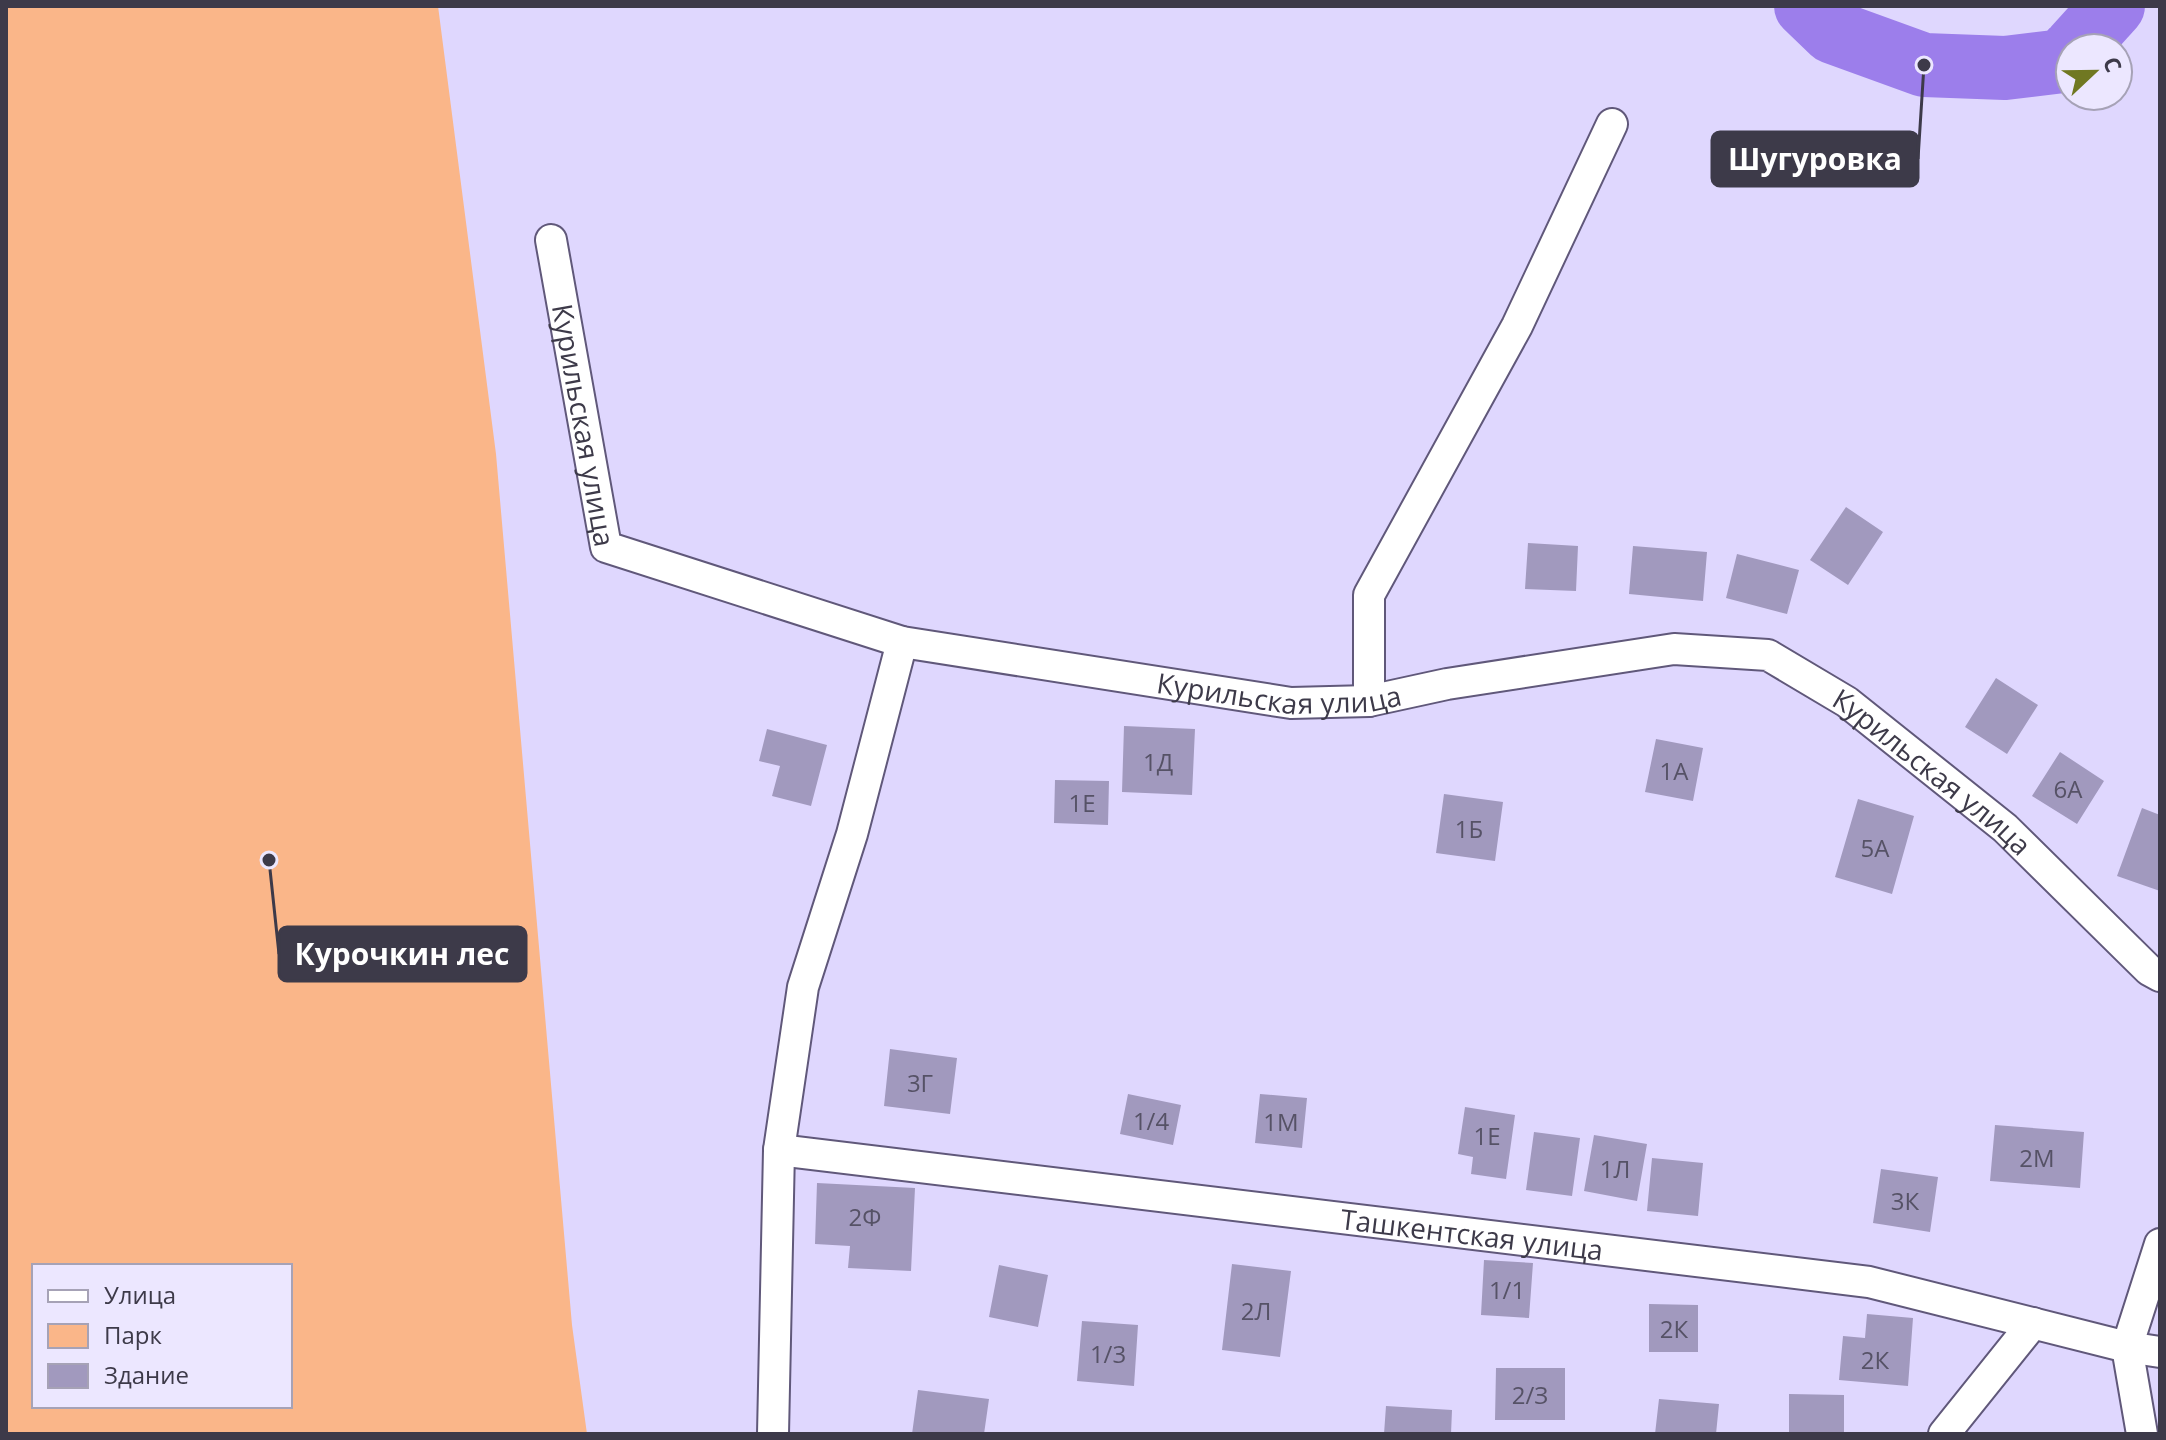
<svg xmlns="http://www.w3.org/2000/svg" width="2166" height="1440" font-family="'Open Sans',sans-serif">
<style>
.green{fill:#fab689;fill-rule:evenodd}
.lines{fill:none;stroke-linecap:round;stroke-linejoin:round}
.river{stroke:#9c7eeb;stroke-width:64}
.building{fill:#a199be}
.street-casing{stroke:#60587a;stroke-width:34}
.street{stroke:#fff;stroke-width:30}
.labels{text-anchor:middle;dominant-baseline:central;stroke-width:8;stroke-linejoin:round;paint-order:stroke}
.number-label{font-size:24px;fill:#565266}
.street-label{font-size:28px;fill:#3d3a49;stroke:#ece7ff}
.leader{fill:none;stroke:#3d3a49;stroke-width:3}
.callout-dot{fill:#3d3a49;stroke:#ece7ff;stroke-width:3}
.callout{fill:#3d3a49;stroke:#3d3a49;stroke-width:3}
.callout-label{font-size:30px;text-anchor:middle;font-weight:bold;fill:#fff}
</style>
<rect width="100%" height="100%" fill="#dfd7fe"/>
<path class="green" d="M 6,6 L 438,6 L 496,454 L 572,1325 L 587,1434 L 6,1434 ZM 34,1266 L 290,1266 L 290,1406 L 34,1406 Z"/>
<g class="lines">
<path class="river" d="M 1806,6 L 1833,32 L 1924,65 L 2005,68 L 2063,61 L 2070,53
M 2075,48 L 2113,6"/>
</g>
<path class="building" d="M 1846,507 L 1883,532 L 1848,585 L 1810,560 Z
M 1528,543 L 1578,546 L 1576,591 L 1525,589 Z
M 1633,546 L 1707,552 L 1703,601 L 1629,594 Z
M 1737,554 L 1799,570 L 1787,614 L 1726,598 Z
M 1996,678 L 2038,705 L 2007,754 L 1965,727 Z
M 1124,726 L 1195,729 L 1192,795 L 1122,792 Z
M 767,729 L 827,745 L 811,806 L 772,796 L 780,766 L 759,761 Z
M 1656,739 L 1703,748 L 1693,801 L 1645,792 Z
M 2060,752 L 2104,781 L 2077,824 L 2032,796 Z
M 1055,780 L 1109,781 L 1108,825 L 1054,823 Z
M 1444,794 L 1503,802 L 1495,861 L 1436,853 Z
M 1858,799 L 1914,816 L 1892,894 L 1835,877 Z
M 2142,808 L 2160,815 L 2160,891 L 2117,876 Z
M 890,1049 L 957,1058 L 950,1114 L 884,1106 Z
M 1128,1094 L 1181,1105 L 1173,1145 L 1120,1134 Z
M 1260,1094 L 1307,1098 L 1302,1148 L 1255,1143 Z
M 1465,1107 L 1515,1115 L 1506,1179 L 1471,1174 L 1473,1157 L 1458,1154 Z
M 1995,1125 L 2084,1132 L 2080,1188 L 1990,1181 Z
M 1534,1132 L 1580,1138 L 1572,1196 L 1526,1190 Z
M 1594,1135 L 1647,1144 L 1637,1201 L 1584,1191 Z
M 1652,1158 L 1703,1163 L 1698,1216 L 1647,1211 Z
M 1881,1169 L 1938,1177 L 1930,1232 L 1873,1223 Z
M 817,1183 L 915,1188 L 911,1271 L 848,1268 L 850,1246 L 815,1244 Z
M 1484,1260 L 1533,1263 L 1529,1318 L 1481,1315 Z
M 1232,1264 L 1291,1271 L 1280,1357 L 1222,1350 Z
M 999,1265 L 1048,1275 L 1038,1327 L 989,1317 Z
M 1649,1304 L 1698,1305 L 1698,1352 L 1649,1352 Z
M 1867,1314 L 1913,1318 L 1908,1386 L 1839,1380 L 1843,1336 L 1865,1338 Z
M 1082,1321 L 1138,1325 L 1134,1386 L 1077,1381 Z
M 1496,1368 L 1565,1368 L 1565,1420 L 1495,1420 Z
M 918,1390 L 989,1399 L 984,1434 L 912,1434 Z
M 1789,1394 L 1844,1395 L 1844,1434 L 1789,1434 Z
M 1659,1399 L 1719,1404 L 1716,1434 L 1655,1434 Z
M 1386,1406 L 1452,1410 L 1451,1434 L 1384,1434 Z"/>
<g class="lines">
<defs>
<g id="street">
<path id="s1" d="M 551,240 L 606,547 L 902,642 L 1291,703 L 1369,701 L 1447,684 L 1674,649 L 1768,655 L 1847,702 L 2005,828 L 2149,970 L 2160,976"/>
<path d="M 1369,701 L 1369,595 L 1517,326 L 1612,124"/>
<path id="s2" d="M 779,1150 L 1869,1282 L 2127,1347 L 2160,1352"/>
<path d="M 773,1434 L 779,1150 L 803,987 L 852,834 L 902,642"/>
<path d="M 1944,1434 L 2033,1323"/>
<path d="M 2142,1434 L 2127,1347 L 2160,1244"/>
</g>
</defs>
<use href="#street" class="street-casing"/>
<use href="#street" class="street"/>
</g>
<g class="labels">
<g class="number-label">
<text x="1158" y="761">1Д</text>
<text x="1674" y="770">1А</text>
<text x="2068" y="788">6А</text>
<text x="1082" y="802">1Е</text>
<text x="1469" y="828">1Б</text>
<text x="1875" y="847">5А</text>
<text x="920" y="1082">3Г</text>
<text x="1151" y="1120">1/4</text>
<text x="1281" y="1121">1М</text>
<text x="1487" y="1135">1Е</text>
<text x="2037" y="1157">2М</text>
<text x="1615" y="1168">1Л</text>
<text x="1905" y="1200">3К</text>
<text x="865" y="1216">2Ф</text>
<text x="1507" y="1289">1/1</text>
<text x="1256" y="1310">2Л</text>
<text x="1674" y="1328">2К</text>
<text x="1108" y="1353">1/3</text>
<text x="1875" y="1359">2К</text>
<text x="1530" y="1394">2/З</text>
</g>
<g class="street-label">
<text stroke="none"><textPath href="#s1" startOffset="188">Курильская улица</textPath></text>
<text stroke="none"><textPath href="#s1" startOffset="1004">Курильская улица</textPath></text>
<text stroke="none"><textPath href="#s1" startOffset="1700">Курильская улица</textPath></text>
<text stroke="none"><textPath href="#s2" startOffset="698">Ташкентская улица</textPath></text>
</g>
</g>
<path class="leader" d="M1924 65L1918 159M269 860L279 954"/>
<g class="callout-dot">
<circle cx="1924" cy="65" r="8"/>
<circle cx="269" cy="860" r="8"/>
</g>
<g class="callout">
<rect x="1712" y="132" width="206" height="54" rx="8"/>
<rect x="279" y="927" width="247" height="54" rx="8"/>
</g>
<g class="callout-label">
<text x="1815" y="170">Шугуровка</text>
<text x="402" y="965">Курочкин лес</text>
</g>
<rect width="2166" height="1440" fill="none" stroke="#3d3a49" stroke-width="16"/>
<rect x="32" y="1264" width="260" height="144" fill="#ece7ff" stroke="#a6a2b6" stroke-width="2"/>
<rect x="48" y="1290" width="40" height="12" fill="#ffffff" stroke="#a6a2b6" stroke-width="2"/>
<text x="104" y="1304" font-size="24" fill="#3d3a49">Улица</text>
<rect x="48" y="1324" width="40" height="24" fill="#fab689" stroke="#a6a2b6" stroke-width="2"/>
<text x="104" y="1344" font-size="24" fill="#3d3a49">Парк</text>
<rect x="48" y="1364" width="40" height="24" fill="#a199be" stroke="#a6a2b6" stroke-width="2"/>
<text x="104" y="1384" font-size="24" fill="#3d3a49">Здание</text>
<g transform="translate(2094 72) rotate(68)"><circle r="38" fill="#ece7ff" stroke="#a6a2b6" stroke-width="2"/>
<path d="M0-6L14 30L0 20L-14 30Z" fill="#707822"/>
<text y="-12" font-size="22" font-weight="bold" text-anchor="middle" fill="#3d3a49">С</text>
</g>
</svg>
